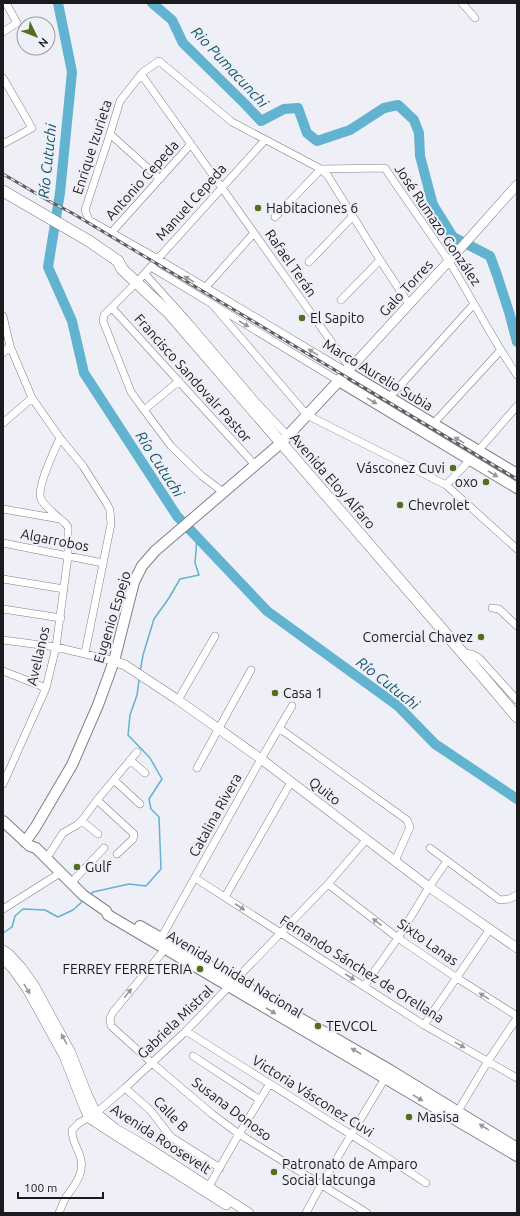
<svg xmlns="http://www.w3.org/2000/svg" width="520" height="1216" font-family="Ubuntu,sans-serif">
<style>
.lines{fill:none;stroke-linecap:round;stroke-linejoin:round}
.stream{stroke:#61b3cf;stroke-width:1.5}
.river{stroke:#61b3cf;stroke-width:10}
.minor-casing{stroke:#808087;stroke-width:8}
.tertiary-casing{stroke:#808087;stroke-width:10}
.secondary-casing{stroke:#808087;stroke-width:12}
.primary-casing{stroke:#808087;stroke-width:12}
.minor{stroke:#fff;stroke-width:7}
.tertiary{stroke:#fff;stroke-width:9}
.secondary{stroke:#fff;stroke-width:10}
.primary{stroke:#fff;stroke-width:11}
.rail-casing{stroke:#5c5c61;stroke-width:3}
.rail{stroke:#efeff7;stroke-width:1.5;stroke-dasharray:4.5;stroke-linecap:butt}
.oneway{fill:#98989a}
.poi-dot{fill:#526e22;stroke:#efeff7;stroke-width:1.5}
.labels{text-anchor:middle;dominant-baseline:central;stroke-width:4;stroke-linejoin:round;paint-order:stroke}
.street-label{font-size:14px;fill:#1b1b1e;stroke:#efeff7}
.poi-label{font-size:14px;fill:#1b1b1e;stroke:#efeff7;text-anchor:start}
.water-label{font-size:15px;font-style:italic;fill:#13576b;stroke:#efeff7}
</style>
<rect width="100%" height="100%" fill="#efeff7"/>
<g class="lines">
<path class="stream" d="M 140,672 L 143,655 L 154,619 L 169,598 L 180,579 L 199,575 L 195,563 L 197,538
M 90,895 L 93,892 L 129,884 L 146,886 L 161,869 L 159,817 L 151,809 L 149,799 L 162,779 L 150,758 L 128,735 L 130,715 L 137,695 L 139,680
M 3,933 L 12,927 L 15,916 L 23,909 L 45,910 L 58,917 L 73,910 L 84,900"/>
<path class="river" d="M 58,3 L 72,72 L 60,193 L 48,267 L 72,321 L 84,373 L 177,516 L 267,611 L 398,706 L 435,744 L 517,799
M 152,3 L 172,20 L 183,43 L 245,104 L 261,121 L 284,109 L 298,108 L 307,133 L 317,141 L 350,130 L 384,108 L 398,105 L 414,120 L 419,133 L 420,156 L 433,205 L 453,237 L 490,256 L 497,275 L 509,312 L 517,342"/>
<defs>
<path id="minor" d="M 462,3 L 475,18
M 3,32 L 17,23 L 6,3
M 141,74 L 350,368
M 3,78 L 32,128 L 3,144
M 110,134 L 160,179
M 321,169 L 328,176 L 380,260 L 409,304
M 275,217 L 321,169
M 111,233 L 191,144
M 309,262 L 353,216
M 151,267 L 339,381
M 145,274 L 189,323 L 256,402 L 288,436
M 205,288 L 254,233
M 341,300 L 380,260
M 212,304 L 307,415 L 446,485 L 517,549
M 112,308 L 255,465
M 3,316 L 10,346 L 32,398 L 60,438 L 83,466 L 107,504 L 110,510 L 111,524 L 85,653
M 3,353 L 10,346
M 347,372 L 158,259 L 89,220 L 85,210 L 110,134 L 120,101 L 143,72 L 159,61 L 232,122 L 321,169 L 385,168 C 406,200 429,231 450,263 C 473,300 492,339 517,375
M 389,398 L 474,304
M 144,410 L 179,381
M 3,423 L 32,398
M 433,424 L 500,351
M 478,451 L 517,406
M 446,485 L 470,460
M 223,492 L 202,476 L 171,446 L 144,410 L 131,392 L 103,321 L 104,315 L 137,282 L 265,140
M 3,509 L 60,519 L 65,523 L 68,527 L 68,556 L 56,647 L 46,688 L 3,784
M 60,519 C 54,513 44,506 41,499 C 36,488 55,449 60,438
M 3,543 L 103,563
M 3,579 L 64,589
M 492,608 L 499,609 L 517,626
M 3,609 L 61,618
M 3,640 L 56,647 L 114,661
M 463,653 L 472,654 L 479,658 L 517,700
M 3,671 L 46,688
M 178,700 L 215,636
M 279,728 L 407,820 L 410,827 L 395,861
M 130,760 L 145,773
M 197,768 L 251,670
M 114,780 L 140,804
M 97,800 L 137,752
M 82,821 L 98,834
M 430,848 L 500,900 L 509,899 L 517,895
M 46,859 L 63,833 L 77,825 L 83,819 L 97,800 L 134,834 L 133,839 L 117,854
M 195,878 L 424,1025 L 517,1078
M 71,883 L 104,848
M 328,884 L 398,938 L 457,978 L 517,1016
M 225,897 L 291,782
M 3,909 L 60,873
M 161,938 L 261,759 L 292,706
M 165,949 L 113,1012 L 110,1018 L 111,1026 L 152,1063 L 212,1114 L 239,1134 L 367,1213
M 364,986 L 398,938 L 429,887 L 447,861
M 424,1025 L 490,929
M 186,1031 C 266,1082 347,1131 426,1183
M 193,1056 L 260,1100
M 125,1088 L 150,1110 L 171,1137 L 220,1168
M 458,1111 L 488,1061 L 517,1018
M 209,1186 L 239,1134 L 269,1085
M 59,1213 C 61,1208 63,1203 65,1199 C 73,1186 84,1176 81,1160 C 79,1149 72,1143 72,1130 L 79,1123 L 96,1113 L 125,1088 L 186,1031 L 328,884 L 366,840
M 306,1213 L 321,1185 L 387,1075"/>
<path id="tertiary" d="M 347,372 L 459,250 L 517,185
M 114,661 L 125,665 L 178,700 L 261,759 L 429,887 L 517,948
M 3,950 L 9,954 L 21,967 L 34,985 L 71,1053 L 87,1094 L 96,1113 L 116,1129 L 147,1147 L 249,1213
M 3,959 L 12,968 L 27,989 L 64,1056 L 84,1107 L 89,1118 L 112,1133 L 226,1205"/>
<path id="secondary" d="M 339,381 L 517,488
M 3,821 L 30,846 L 36,848 L 83,895 L 106,911 L 108,915 L 517,1156
M 25,842 L 35,828 L 72,765 L 98,705 L 114,661 L 134,582 L 142,566 L 155,551 L 281,443 L 347,372 L 517,474
M 140,926 L 390,1070 L 517,1148"/>
<path id="primary" d="M 3,191 L 89,241 L 118,261 L 122,269 L 169,313 L 485,679 L 517,717"/>
</defs>
<use href="#minor" class="minor-casing"/>
<use href="#tertiary" class="tertiary-casing"/>
<use href="#secondary" class="secondary-casing"/>
<use href="#primary" class="primary-casing"/>
<use href="#minor" class="minor"/>
<use href="#tertiary" class="tertiary"/>
<use href="#secondary" class="secondary"/>
<use href="#primary" class="primary"/>
<defs>
<path id="rail" d="M 3,174 L 49,201 L 72,213 L 517,479"/>
</defs>
<use href="#rail" class="rail-casing"/>
<use href="#rail" class="rail"/>
</g>
<defs><path id="oneway-solid" d="M-6-.8H1V-3.2L6.5 0L1 3.2V.8H-6Z"/></defs>
<g class="oneway">
<use href="#oneway-solid" transform="translate(189 279) rotate(-149)"/>
<use href="#oneway-solid" transform="translate(244 324) rotate(31)"/>
<use href="#oneway-solid" transform="translate(313 352) rotate(-149)"/>
<use href="#oneway-solid" transform="translate(372 401) rotate(31)"/>
<use href="#oneway-solid" transform="translate(459 440) rotate(-149)"/>
<use href="#oneway-solid" transform="translate(493 474) rotate(31)"/>
<use href="#oneway-solid" transform="translate(240 907) rotate(33)"/>
<use href="#oneway-solid" transform="translate(377 922) rotate(-143)"/>
<use href="#oneway-solid" transform="translate(350 977) rotate(32)"/>
<use href="#oneway-solid" transform="translate(27 989) rotate(59)"/>
<use href="#oneway-solid" transform="translate(128 993) rotate(-51)"/>
<use href="#oneway-solid" transform="translate(484 996) rotate(-148)"/>
<use href="#oneway-solid" transform="translate(271 1011) rotate(31)"/>
<use href="#oneway-solid" transform="translate(64 1039) rotate(-119)"/>
<use href="#oneway-solid" transform="translate(460 1045) rotate(29)"/>
<use href="#oneway-solid" transform="translate(356 1051) rotate(-150)"/>
<use href="#oneway-solid" transform="translate(418 1098) rotate(31)"/>
<use href="#oneway-solid" transform="translate(484 1127) rotate(-148)"/>
</g>
<g class="poi-dot">
<circle cx="258" cy="208" r="4"/>
<circle cx="302" cy="318" r="4"/>
<circle cx="453" cy="468" r="4"/>
<circle cx="486" cy="482" r="4"/>
<circle cx="400" cy="505" r="4"/>
<circle cx="481" cy="637" r="4"/>
<circle cx="275" cy="693" r="4"/>
<circle cx="77" cy="867" r="4"/>
<circle cx="200" cy="969" r="4"/>
<circle cx="318" cy="1026" r="4"/>
<circle cx="409" cy="1117" r="4"/>
<circle cx="274" cy="1172" r="4"/>
</g>
<g class="labels">
<g class="street-label">
<text transform="translate(92 147) rotate(-72)">Enrique Izurieta</text>
<text transform="translate(142 180) rotate(-48)">Antonio Cepeda</text>
<text transform="translate(191 202) rotate(-48)">Manuel Cepeda</text>
<text transform="translate(438 225) rotate(56)">José Rumazo González</text>
<text transform="translate(291 263) rotate(55)">Rafael Terán</text>
<text transform="translate(406 288) rotate(-47)">Galo Torres</text>
<text transform="translate(378 375) rotate(31)">Marco Aurelio Subia</text>
<text transform="translate(193 378) rotate(48)">Francisco Sandovalr Pastor</text>
<text transform="translate(333 481) rotate(49)">Avenida Eloy Alfaro</text>
<text transform="translate(55 540) rotate(11)">Algarrobos</text>
<text transform="translate(112 617) rotate(-73)">Eugenio Espejo</text>
<text transform="translate(38 656) rotate(-77)">Avellanos</text>
<text transform="translate(325 791) rotate(38)">Quito</text>
<text transform="translate(215 815) rotate(-61)">Catalina Rivera</text>
<text transform="translate(428 942) rotate(35)">Sixto Lanas</text>
<text transform="translate(362 969) rotate(32)">Fernando Sánchez de Orellana</text>
<text transform="translate(235 974) rotate(31)">Avenida Unidad Nacional</text>
<text transform="translate(175 1022) rotate(-44)">Gabriela Mistral</text>
<text transform="translate(313 1096) rotate(32)">Victoria Vásconez Cuvi</text>
<text transform="translate(232 1109) rotate(37)">Susana Donoso</text>
<text transform="translate(171 1114) rotate(46)">Calle B</text>
<text transform="translate(161 1139) rotate(33)">Avenida Roosevelt</text>
</g>
<g class="poi-label">
<text x="266" y="208">Habitaciones 6</text>
<text x="310" y="318">El Sapito</text>
<text x="445" y="468" text-anchor="end">Vásconez Cuvi</text>
<text x="478" y="482" text-anchor="end">oxo</text>
<text x="408" y="505">Chevrolet</text>
<text x="473" y="637" text-anchor="end">Comercial Chavez</text>
<text x="283" y="693">Casa 1</text>
<text x="85" y="867">Gulf</text>
<text x="192" y="969" text-anchor="end">FERREY FERRETERIA</text>
<text x="326" y="1026">TEVCOL</text>
<text x="417" y="1117">Masisa</text>
<text x="282" y="1164">Patronato de Amparo<tspan x="282" dy="16">Social latcunga</tspan></text>
</g>
<g class="water-label">
<text transform="translate(230 67) rotate(47)">Rio Pumacunchi</text>
<text transform="translate(47 161) rotate(-84)">Río Cutuchi</text>
<text transform="translate(160 464) rotate(57)">Río Cutuchi</text>
<text transform="translate(388 683) rotate(38)">Río Cutuchi</text>
</g>
</g>
<rect width="520" height="1216" fill="none" stroke="#1b1b1e" stroke-width="8"/>
<g transform="translate(36 36) rotate(133)"><circle r="19" fill="#efeff7" stroke="#9a9aa0"/>
<path d="M0-3L7 15L0 10L-7 15Z" fill="#526e22"/>
<text y="-6" font-size="11" font-weight="bold" text-anchor="middle" fill="#1b1b1e">N</text>
</g>
<path d="M18 1192v6h85v-6" fill="none" stroke="#1b1b1e" stroke-width="2"/>
<text x="24" y="1192" font-size="12" fill="#1b1b1e" stroke="#efeff7" stroke-width="3" paint-order="stroke">100 m</text>
</svg>
